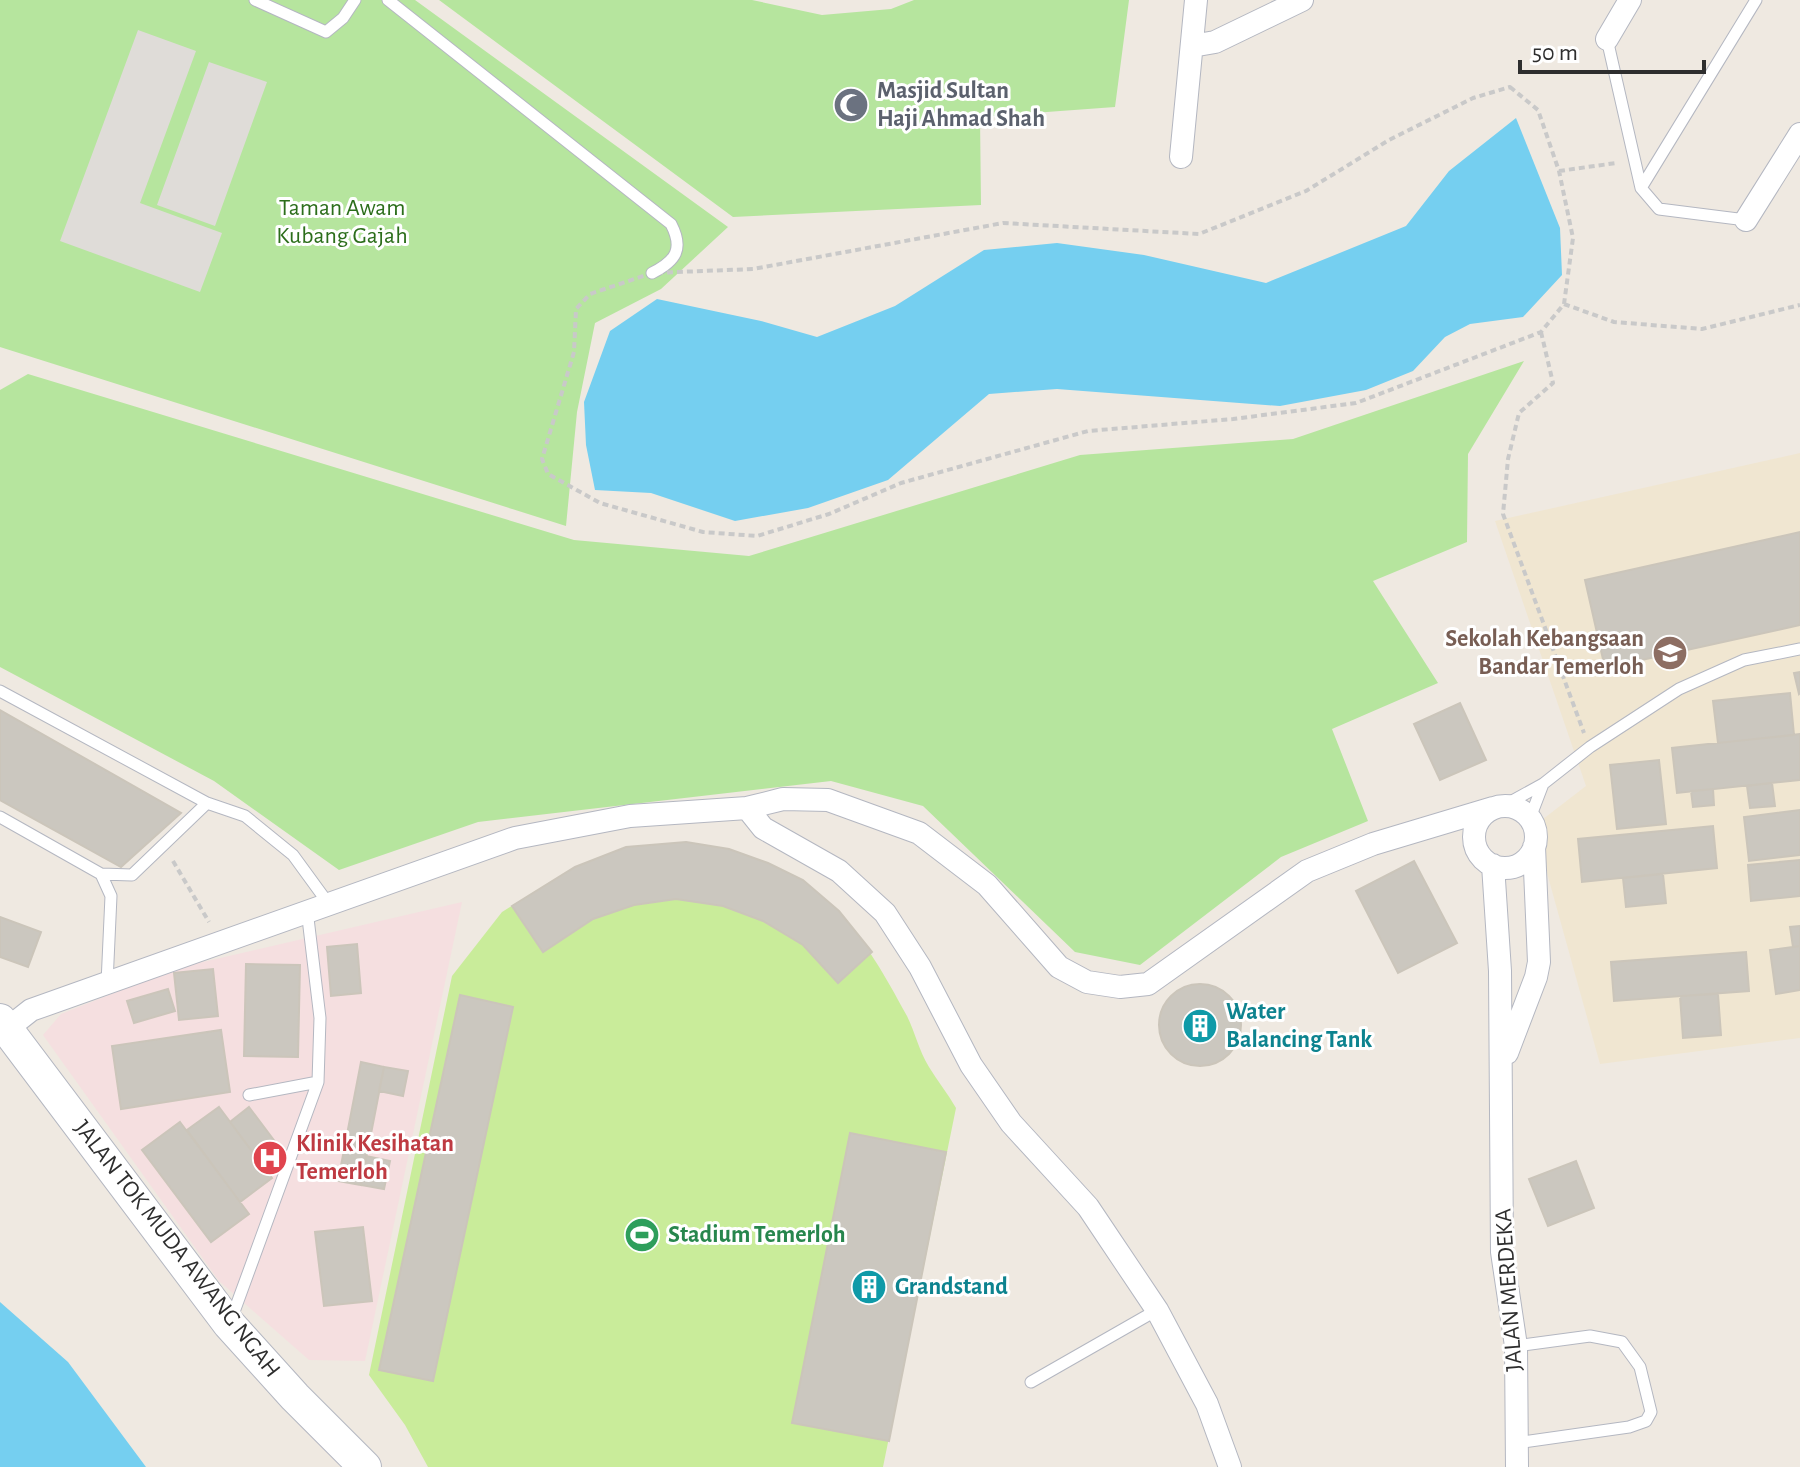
<svg xmlns="http://www.w3.org/2000/svg" width="1800" height="1467" font-family="'Alegreya Sans',sans-serif">
<style>
.education{fill:#f0e6d1}
.medical{fill:#f5dfe0}
.green{fill:#b6e59e}
.pitch{fill:#c9ec9a}
.plaza{fill:#dfdcd8}
.water{fill:#75cff0}
.building{fill:#cbc7bf;stroke:#cbc5ba;stroke-width:2}
.lines{fill:none;stroke-linecap:round;stroke-linejoin:round}
.service-casing{stroke:#b4b7c1;stroke-width:13}
.minor-casing{stroke:#b4b7c1;stroke-width:24}
.secondary-casing{stroke:#b4b7c1;stroke-width:34}
.path{stroke:#c9c9c9;stroke-width:4;stroke-dasharray:6 4;stroke-linecap:butt}
.service{stroke:#fff;stroke-width:11}
.minor{stroke:#fff;stroke-width:22}
.secondary{stroke:#fff;stroke-width:32}
.labels{text-anchor:middle;dominant-baseline:central;stroke-width:6;stroke-linejoin:round;paint-order:stroke}
.worship-label{font-size:24px;font-weight:bold;fill:#5b616d;stroke:#fff;text-anchor:start}
.park-label{font-size:24px;fill:#2c6e1b;stroke:#fff}
.education-label{font-size:24px;font-weight:bold;fill:#785e54;stroke:#fff;text-anchor:end}
.culture-label{font-size:24px;font-weight:bold;fill:#0d838f;stroke:#fff;text-anchor:start}
.health-label{font-size:24px;font-weight:bold;fill:#be3a42;stroke:#fff;text-anchor:start}
.leisure-label{font-size:24px;font-weight:bold;fill:#27864d;stroke:#fff;text-anchor:start}
.street-label{font-size:24px;fill:#2e2e2e;stroke:#fff}
</style>
<rect width="100%" height="100%" fill="#efe9e1"/>
<path class="education" d="M 1800,453 L 1800,1038 L 1600,1064 L 1534,826 L 1586,786 L 1495,521 Z"/>
<path class="medical" d="M 462,902 L 365,1361 L 309,1360 L 219,1281 L 43,1035 L 61,1014 L 177,968 Z"/>
<path class="green" d="M 0,0 L 415,0 L 728,227 L 661,289 L 595,323 L 577,412 L 566,526 L 0,347 Z
M 439,0 L 752,0 L 822,15 L 891,9 L 914,0 L 1129,0 L 1115,107 L 980,117 L 981,205 L 733,217 Z
M 1524,361 L 1468,454 L 1467,542 L 1373,581 L 1438,683 L 1332,729 L 1368,821 L 1281,857 L 1140,965 L 1075,952 L 923,806 L 831,781 L 478,822 L 339,870 L 214,781 L 0,667 L 0,390 L 28,374 L 574,540 L 749,556 L 1080,455 L 1293,439 Z"/>
<path class="pitch" d="M 686,842 C 812,865 848,906 907,1016 C 915,1032 919,1051 929,1067 C 937,1080 948,1094 956,1108 L 883,1467 L 428,1467 L 405,1425 L 369,1375 L 452,976 L 502,912 L 575,867 L 626,847 Z"/>
<path class="plaza" d="M 138,30 L 196,51 L 140,203 L 222,233 L 200,292 L 60,241 Z
M 209,62 L 267,82 L 215,226 L 157,205 Z"/>
<path class="water" d="M 1516,118 L 1560,228 L 1562,275 L 1523,317 L 1470,324 L 1445,337 L 1413,371 L 1366,390 L 1280,406 L 1057,389 L 989,394 L 888,480 L 808,508 L 735,521 L 651,493 L 595,490 L 586,445 L 584,402 L 610,331 L 657,299 L 761,321 L 817,337 L 895,306 L 984,250 L 1057,243 L 1144,255 L 1266,283 L 1406,226 L 1449,171 Z
M 0,1302 L 68,1362 L 146,1467 L 0,1467 Z"/>
<path class="building" d="M 1800,532 L 1800,625 L 1605,668 L 1585,580 Z
M 1800,672 L 1800,693 L 1799,694 L 1794,673 Z
M 1790,693 L 1794,735 L 1718,743 L 1713,701 Z
M 1460,703 L 1486,760 L 1440,780 L 1414,724 Z
M 0,710 L 181,813 L 121,867 L 0,800 Z
M 1800,734 L 1800,780 L 1677,793 L 1672,748 Z
M 1659,760 L 1666,824 L 1617,829 L 1610,765 Z
M 1772,783 L 1775,806 L 1750,808 L 1747,786 Z
M 1713,789 L 1714,805 L 1693,807 L 1691,791 Z
M 1800,810 L 1800,855 L 1749,861 L 1744,817 Z
M 1713,826 L 1717,868 L 1582,882 L 1578,839 Z
M 686,842 L 729,849 L 768,863 L 803,880 L 839,911 L 872,952 L 838,983 L 803,945 L 763,921 L 723,906 L 676,899 L 634,905 L 593,919 L 543,952 L 512,906 L 575,867 L 626,847 Z
M 1800,860 L 1800,896 L 1751,901 L 1748,865 Z
M 1414,861 L 1457,943 L 1398,973 L 1356,891 Z
M 1663,874 L 1666,903 L 1626,907 L 1623,878 Z
M 0,917 L 41,932 L 28,967 L 0,957 Z
M 1800,926 L 1800,946 L 1793,947 L 1790,927 Z
M 357,944 L 361,993 L 331,996 L 327,947 Z
M 1800,946 L 1800,990 L 1776,994 L 1770,950 Z
M 1746,952 L 1749,991 L 1614,1001 L 1611,962 Z
M 246,964 L 300,965 L 298,1057 L 244,1056 Z
M 213,969 L 218,1016 L 179,1020 L 174,973 Z
M1159 1025a41 41 0 1 1 82 0a41 41 0 1 1-82 0Z
M 168,989 L 175,1011 L 134,1023 L 127,1001 Z
M 1718,994 L 1721,1035 L 1683,1038 L 1680,996 Z
M 460,995 L 513,1007 L 433,1381 L 379,1370 Z
M 221,1030 L 230,1092 L 121,1109 L 112,1046 Z
M 361,1062 L 384,1067 L 361,1185 L 338,1181 Z
M 384,1067 L 408,1071 L 403,1096 L 379,1091 Z
M 219,1107 L 272,1178 L 240,1202 L 187,1130 Z
M 249,1107 L 282,1151 L 262,1165 L 230,1122 Z
M 180,1122 L 249,1214 L 211,1242 L 142,1150 Z
M 850,1133 L 946,1152 L 889,1441 L 792,1423 Z
M 366,1156 L 390,1161 L 384,1189 L 361,1185 Z
M 1576,1161 L 1594,1208 L 1548,1226 L 1529,1179 Z
M 363,1227 L 372,1301 L 324,1306 L 315,1232 Z"/>
<g class="lines">
<defs>
<path id="service" d="M 255,0 L 326,32 L 343,18 L 355,0
M 388,0 L 671,224 C 684,249 676,261 652,273
M 1607,39 L 1641,188 L 1659,209 L 1746,220
M 1641,188 L 1756,0
M 0,691 L 207,803 L 132,875 L 101,874 L 0,817
M 207,803 L 245,816 L 293,855 L 328,903
M 1503,806 L 1543,784 L 1590,747 L 1679,689 L 1744,660 L 1800,649
M 1530,818 L 1543,784
M 101,874 L 111,896 L 107,983
M 249,1095 L 318,1082
M 231,1320 L 318,1082 L 320,1018 L 307,910
M 1516,1346 L 1590,1336 L 1622,1342 L 1640,1367 L 1651,1412 L 1646,1421 L 1629,1427 L 1516,1443
M 1031,1382 L 1157,1310"/>
<path id="minor" d="M 1607,39 L 1630,0
M 1192,46 L 1215,42 L 1302,0
M 1181,157 L 1196,0
M 1746,220 L 1800,134
M1474 837a31 31 0 1 1 62 0a31 31 0 1 1-62 0Z
M 747,808 L 763,828 L 839,871 L 885,913 L 920,967 L 971,1065 L 1011,1123 L 1088,1207 L 1157,1310 L 1207,1404 L 1230,1467
M 1493,865 L 1500,971 L 1502,1252 L 1516,1346 L 1517,1467
M 7,1029 L 31,1010 L 515,838 L 630,816 L 747,808 L 783,799 L 828,800 L 919,833 L 987,885 L 1059,967 L 1087,982 L 1120,987 L 1148,984 L 1307,871 L 1373,844 L 1493,808
M 1507,1053 L 1536,977 L 1539,962 L 1534,847"/>
<path id="secondary" d="M 0,1020 L 229,1324 L 295,1397 L 365,1467"/>
</defs>
<use href="#service" class="service-casing"/>
<use href="#minor" class="minor-casing"/>
<use href="#secondary" class="secondary-casing"/>
<path class="path" d="M 1510,87 L 1538,110 L 1559,171 L 1573,238 L 1564,304 L 1541,332 L 1476,357 L 1356,403 L 1233,419 L 1088,431 L 901,483 L 829,514 L 757,536 L 703,532 L 600,503 L 548,474 L 542,459 L 574,352 L 576,309 L 590,294 L 652,273 L 753,269 L 1003,223 L 1199,234 L 1306,191 L 1389,140 L 1473,98 Z
M 1559,171 L 1616,163
M 1564,304 L 1614,322 L 1702,329 L 1800,305
M 1541,332 L 1553,383 L 1519,413 L 1508,459 L 1503,514 L 1584,733
M 173,861 L 209,922"/>
<use href="#service" class="service"/>
<use href="#minor" class="minor"/>
<use href="#secondary" class="secondary"/>
</g>
<defs>
<symbol id="mosque-disc" viewBox="-11 -11 22 22"><circle r="9.5" fill="#6b7280" stroke="#fff"/><path d="M3.5-4.9A6 6 0 1 0 3.5 4.9A5 5 0 1 1 3.5-4.9Z" fill="#fff"/></symbol>
<symbol id="school-disc" viewBox="-11 -11 22 22"><circle r="9.5" fill="#8d6e63" stroke="#fff"/><path d="M0-5L7-2L0 1L-7-2ZM-4 1L0 2.5L4 1V4Q0 6-4 4Z" fill="#fff"/></symbol>
<symbol id="building-disc" viewBox="-11 -11 22 22"><circle r="9.5" fill="#0f9aa8" stroke="#fff"/><path d="M-4-6H4V6H1V3H-1V6H-4ZM-2.5-4.3h1.7v1.8h-1.7ZM.8-4.3h1.7v1.8H.8ZM-2.5-1h1.7V.8h-1.7ZM.8-1h1.7V.8H.8Z" fill="#fff"/></symbol>
<symbol id="hospital-disc" viewBox="-11 -11 22 22"><circle r="9.5" fill="#e0444e" stroke="#fff"/><path d="M-5-5h3v3.5h4V-5h3V5h-3V1.5h-4V5h-3Z" fill="#fff"/></symbol>
<symbol id="stadium-disc" viewBox="-11 -11 22 22"><circle r="9.5" fill="#2e9e5b" stroke="#fff"/><path d="M0-5a6.5 5 0 1 0 0 10a6.5 5 0 1 0 0-10ZM-3.5-1.8h7v3.6h-7Z" fill="#fff"/></symbol>
</defs>
<g fill-rule="evenodd">
<use href="#mosque-disc" x="831" y="85" width="40" height="40"/>
<use href="#school-disc" x="1650" y="633" width="40" height="40"/>
<use href="#building-disc" x="1180" y="1006" width="40" height="40"/>
<use href="#hospital-disc" x="250" y="1138" width="40" height="40"/>
<use href="#stadium-disc" x="622" y="1215" width="40" height="40"/>
<use href="#building-disc" x="849" y="1267" width="40" height="40"/>
</g>
<g class="labels">
<g class="worship-label">
<text x="877" y="91">Masjid Sultan<tspan x="877" dy="28">Haji Ahmad Shah</tspan></text>
</g>
<g class="park-label">
<text x="342" y="208">Taman Awam<tspan x="342" dy="28">Kubang Gajah</tspan></text>
</g>
<g class="education-label">
<text x="1644" y="639">Sekolah Kebangsaan<tspan x="1644" dy="28">Bandar Temerloh</tspan></text>
</g>
<g class="culture-label">
<text x="1226" y="1012">Water<tspan x="1226" dy="28">Balancing Tank</tspan></text>
<text x="895" y="1287">Grandstand</text>
</g>
<g class="health-label">
<text x="296" y="1144">Klinik Kesihatan<tspan x="296" dy="28">Temerloh</tspan></text>
</g>
<g class="leisure-label">
<text x="668" y="1235">Stadium Temerloh</text>
</g>
<g class="street-label">
<text transform="translate(177 1249) rotate(52)">JALAN TOK MUDA AWANG NGAH</text>
<text transform="translate(1509 1290) rotate(-94)">JALAN MERDEKA</text>
</g>
</g>
<path d="M1520 60v12h184v-12" fill="none" stroke="#2e2e2e" stroke-width="4"/>
<text x="1532" y="60" font-size="24" fill="#2e2e2e" stroke="#ffffff" stroke-width="6" paint-order="stroke">50 m</text>
</svg>
